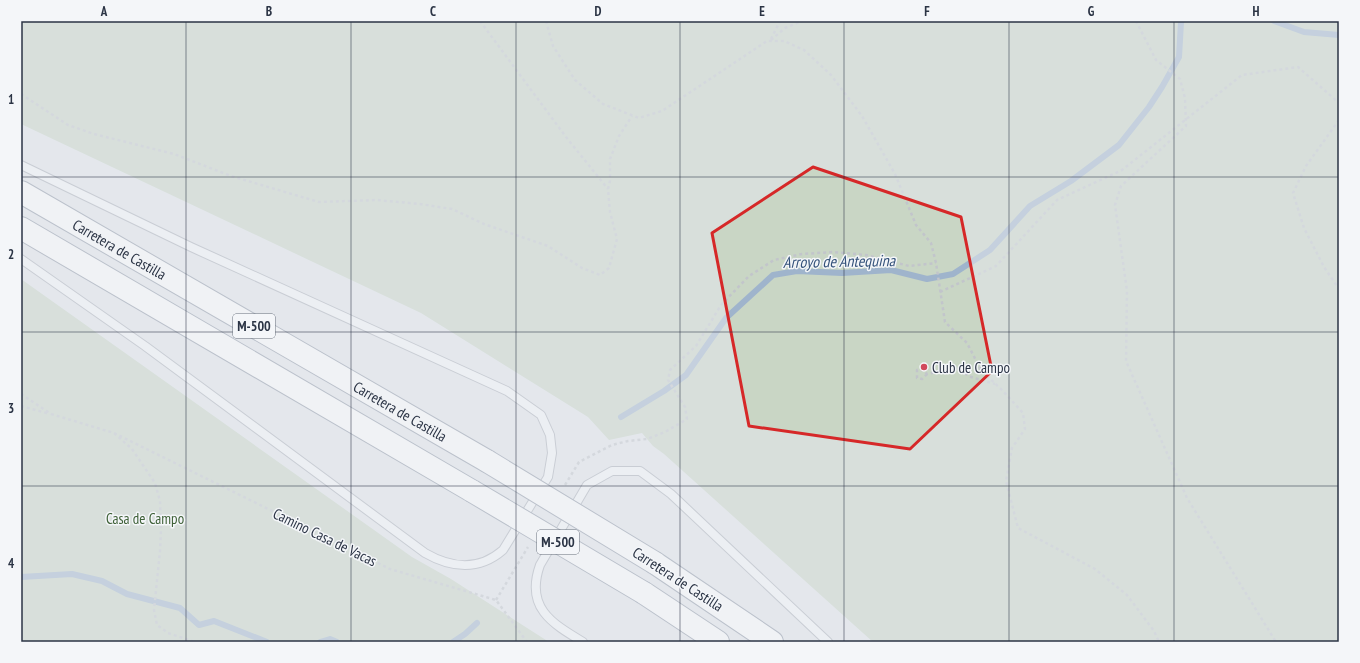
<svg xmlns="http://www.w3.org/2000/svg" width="1360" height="663" font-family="'PT Sans Narrow',sans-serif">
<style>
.green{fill:#c9d6c5}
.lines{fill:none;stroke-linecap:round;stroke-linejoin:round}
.stream{stroke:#9fb4cc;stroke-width:6}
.lane-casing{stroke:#a9aeb7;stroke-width:10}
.highway-casing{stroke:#8b94a3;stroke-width:24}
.path{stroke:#c2c5cb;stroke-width:2.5;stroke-dasharray:3 3;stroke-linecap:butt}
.lane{stroke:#f7f8fa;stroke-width:8}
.highway{stroke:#fff;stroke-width:22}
.highway-bridge-casing{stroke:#8b94a3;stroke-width:24;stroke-linecap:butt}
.highway-bridge{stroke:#fff;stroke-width:22}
.marked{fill:none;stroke:#d62828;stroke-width:3;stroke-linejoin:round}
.grid{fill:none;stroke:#2b3445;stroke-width:1;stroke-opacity:0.55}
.poi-dot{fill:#d1495b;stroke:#f4f6f9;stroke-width:1.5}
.labels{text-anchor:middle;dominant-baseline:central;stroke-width:3;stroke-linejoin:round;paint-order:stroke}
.shield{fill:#f4f6f9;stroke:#676e7b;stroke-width:1}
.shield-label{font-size:14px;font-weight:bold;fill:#2b3445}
.street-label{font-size:15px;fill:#2b3445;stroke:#f4f6f9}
.poi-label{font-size:15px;fill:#2b3445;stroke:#f4f6f9;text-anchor:start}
.park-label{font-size:15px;fill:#3f6138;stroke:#f4f6f9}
.water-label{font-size:16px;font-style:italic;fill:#34527a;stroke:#f4f6f9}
.neatline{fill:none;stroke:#2b3445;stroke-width:1.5}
.grid-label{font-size:13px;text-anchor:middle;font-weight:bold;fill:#2b3445}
</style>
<rect width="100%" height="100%" fill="#e4e7ec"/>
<path class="green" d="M 21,21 L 1339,21 L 1339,642 L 873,642 L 664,454 L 653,446 L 642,433 L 609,440 L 588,417 L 421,313 L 21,124 Z
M 21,279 L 412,557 L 451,579 L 549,642 L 21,642 Z"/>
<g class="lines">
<path class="stream" d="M 1274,21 L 1304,32 L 1339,35
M 621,417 L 664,391 L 686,375 L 726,318 L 773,275 L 797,271 L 842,273 L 891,270 L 927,279 L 953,274 L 990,250 L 1030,206 L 1071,181 L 1119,145 L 1149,107 L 1162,87 L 1179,57 L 1181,22 L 1182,21
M 21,577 L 72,574 L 102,581 L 127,594 L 180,608 L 199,625 L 214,621 L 267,642
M 320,642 L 330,639 L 337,642
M 453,642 L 465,634 L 477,623"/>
<defs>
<path id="lane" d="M 21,165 L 191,247 L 507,391 L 541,415 L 550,435 L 552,453 L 548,477 L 503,550 C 479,571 451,568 425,553 L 145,346 L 21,259
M 583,642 C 551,623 525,607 540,565 L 587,485 L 612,471 L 640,471 L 671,494 L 828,642"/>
<g id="highway">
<path id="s1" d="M 21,192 L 487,461"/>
<path d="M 21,228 L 472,491"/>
<path d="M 655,563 L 772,642"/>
<path d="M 644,593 L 718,642"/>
</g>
</defs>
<use href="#lane" class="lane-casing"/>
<use href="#highway" class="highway-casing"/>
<path class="path" d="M 480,21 L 566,137 L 608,189
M 546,21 L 553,46 L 575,80 L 603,104 L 639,118 L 662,111 L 767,41 L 784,41 L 804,50 L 831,75 L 862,116 L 895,174 L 916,225 L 931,243 L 936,263 L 945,322 L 967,343 L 981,370 L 1003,391 L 1023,413 L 1025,429 L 1012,448 L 1006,481 L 1018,528 L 1095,569 L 1127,595 L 1154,631 L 1159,642
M 1136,21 L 1156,60 L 1180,79 L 1185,98 L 1186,126 L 1121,186 L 1115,205 L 1127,291 L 1126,361 L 1187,498 L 1276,642
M 771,39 L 780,21
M 771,40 L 785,28 L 802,21
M 21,94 L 68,125 L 94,134 L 174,154 L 231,176 L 319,202 L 377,200 L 420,204 L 452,209 L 484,224 L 548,246 L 582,268 L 600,275 L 609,268 L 617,239 L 610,212 L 608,189 L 610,181 L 610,159 L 619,136 L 632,116
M 1339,120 L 1306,166 L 1293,193 L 1304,228 L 1324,267 L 1339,289
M 940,292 L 996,266 L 1057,200 L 1122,170 L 1242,75 L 1298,67 L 1339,103
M 927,374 L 922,379 L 917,378 L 917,370 L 921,369 L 927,374 L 955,368 L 971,377 L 995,384
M 21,394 L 51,414 L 114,433 L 132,449 L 155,483 L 160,501 L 161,530 L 160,551 L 154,610 L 157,625 L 168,633 L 195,642
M 21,406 L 50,414
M 114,433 L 390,569 L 496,600 L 527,642
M 565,485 L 579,462 L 612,445 L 628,441 L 647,439 L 665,432 L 687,419 L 685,407 L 668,380 L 670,370 L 696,346 L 721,305 L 749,276 L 774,260 L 802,254 L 833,252 L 866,255 L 909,266 L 936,263
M 496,600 L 528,547"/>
<use href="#lane" class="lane"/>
<use href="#highway" class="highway"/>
<defs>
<path id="highway-bridge" d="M 487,461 L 655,563
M 472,491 L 644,593"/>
</defs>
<use href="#highway-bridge" class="highway-bridge-casing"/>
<use href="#highway-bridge" class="highway-bridge"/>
</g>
<path d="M0 0H1360V663H0ZM 813,167 L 961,217 L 992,371 L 910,449 L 749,426 L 712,233 Z" fill="#e4e7ec" fill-opacity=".55" fill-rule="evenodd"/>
<path class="marked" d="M 813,167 L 961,217 L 992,371 L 910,449 L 749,426 L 712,233 Z"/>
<path class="grid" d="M 186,21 L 186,642M 351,21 L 351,642M 516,21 L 516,642M 680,21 L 680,642M 844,21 L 844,642M 1009,21 L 1009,642M 1174,21 L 1174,642M 21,177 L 1339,177M 21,332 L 1339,332M 21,486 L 1339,486"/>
<circle class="poi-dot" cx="924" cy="367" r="4"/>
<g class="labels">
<g class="shield">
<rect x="233" y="314" width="42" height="24" rx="3"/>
<rect x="537" y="530" width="42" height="24" rx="3"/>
</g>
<g class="shield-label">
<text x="254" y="326">M-500</text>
<text x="558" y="542">M-500</text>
</g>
<g class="street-label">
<text stroke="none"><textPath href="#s1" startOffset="114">Carretera de Castilla</textPath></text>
<text stroke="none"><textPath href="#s1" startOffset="438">Carretera de Castilla</textPath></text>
<text transform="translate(325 537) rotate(26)">Camino Casa de Vacas</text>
<text transform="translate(678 579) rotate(33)">Carretera de Castilla</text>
</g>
<g class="poi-label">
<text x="932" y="367">Club de Campo</text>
</g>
<g class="park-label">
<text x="145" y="518">Casa de Campo</text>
</g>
<g class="water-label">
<text transform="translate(839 261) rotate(-1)">Arroyo de Antequina</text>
</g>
</g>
<rect width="1360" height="663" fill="none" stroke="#f4f6f9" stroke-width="44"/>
<rect x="22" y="22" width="1316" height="619" class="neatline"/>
<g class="grid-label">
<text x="104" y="16">A</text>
<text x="269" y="16">B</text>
<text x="433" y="16">C</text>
<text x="598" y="16">D</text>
<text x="762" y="16">E</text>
<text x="927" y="16">F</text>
<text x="1091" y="16">G</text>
<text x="1256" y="16">H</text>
<text x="11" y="104">1</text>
<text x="11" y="259">2</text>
<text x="11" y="413">3</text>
<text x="11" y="568">4</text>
</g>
</svg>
